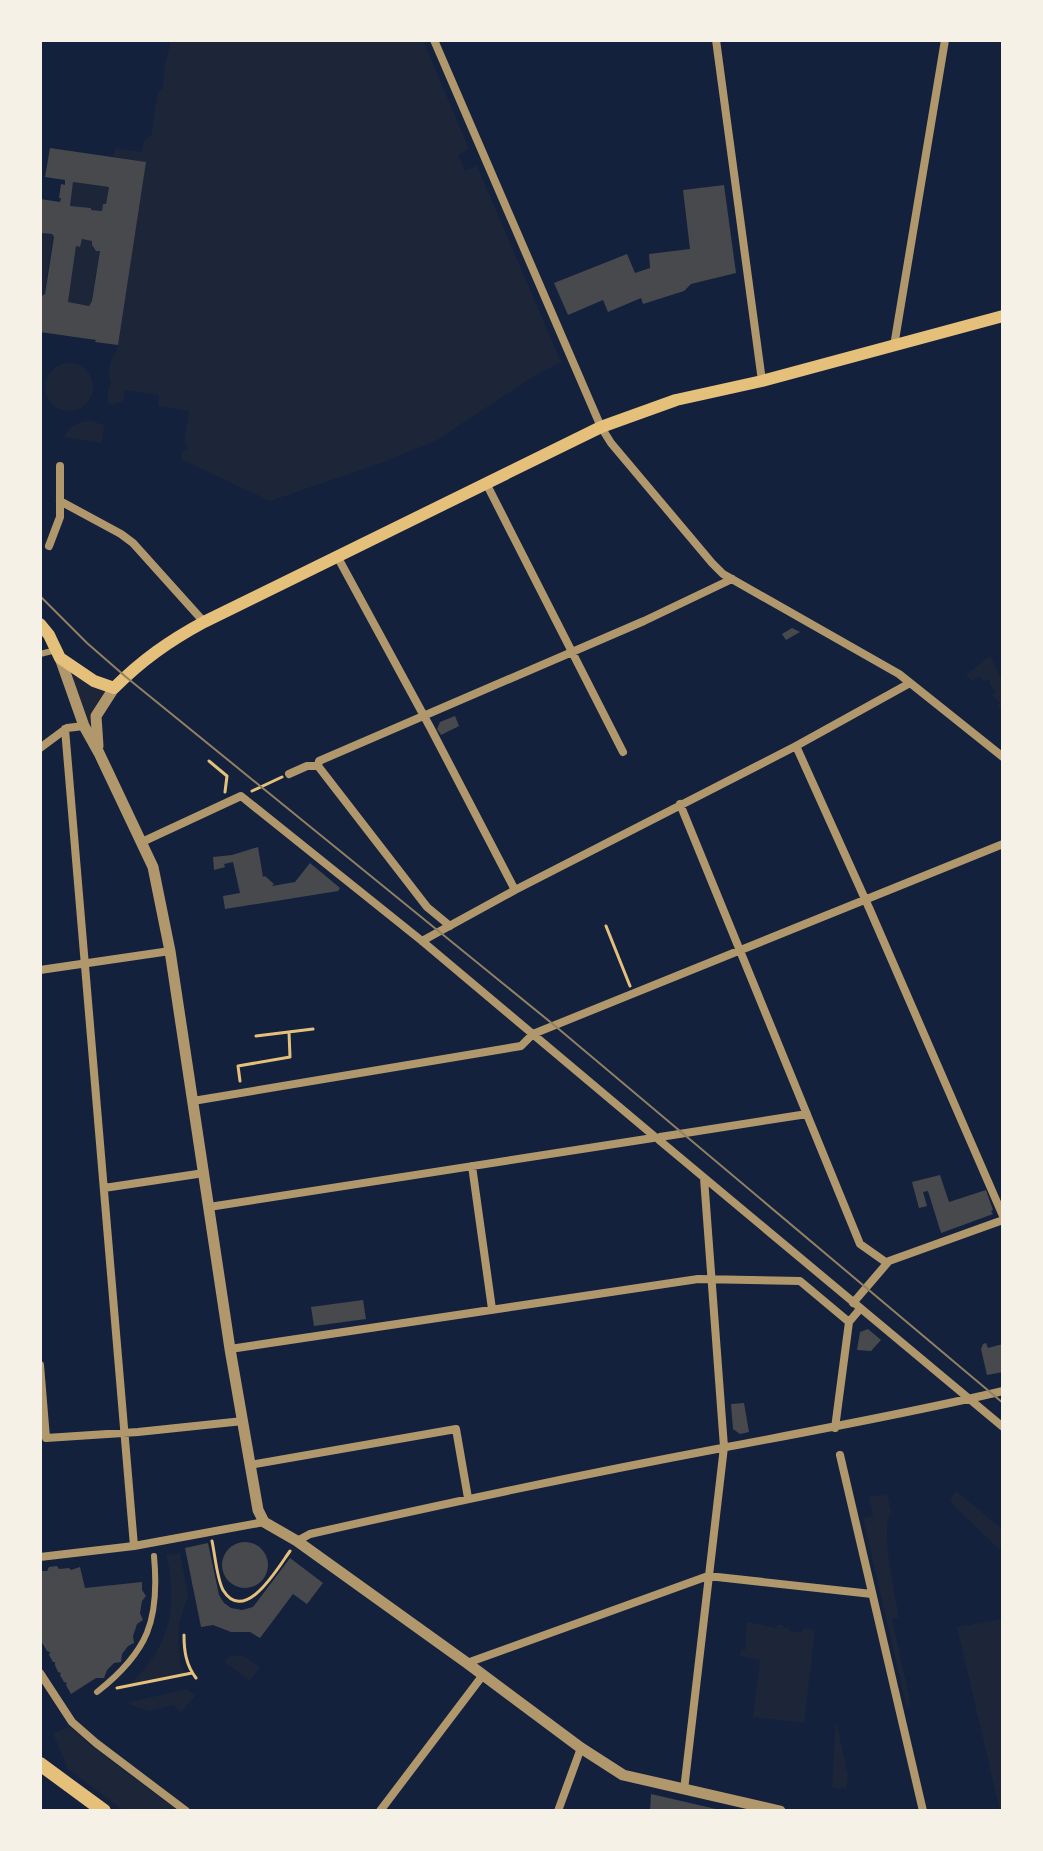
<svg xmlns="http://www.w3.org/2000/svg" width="1043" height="1851" font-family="Figtree,sans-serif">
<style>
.green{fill:#1d2539}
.building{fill:#48494c;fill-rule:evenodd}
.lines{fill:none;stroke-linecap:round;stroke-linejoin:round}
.path{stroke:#e5c07b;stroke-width:3}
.pedestrian{stroke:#b1986c;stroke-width:6}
.minor{stroke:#b1986c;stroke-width:8}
.tertiary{stroke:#b1986c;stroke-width:11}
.secondary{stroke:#e5c07b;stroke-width:12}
.primary{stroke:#e5c07b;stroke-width:14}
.tram{stroke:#918062;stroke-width:2}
</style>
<rect width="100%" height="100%" fill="#14213d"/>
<path class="green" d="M 171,40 L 423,40 L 469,149 L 458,155 L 465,171 L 477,166 L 561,362 L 534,376 L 437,440 L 381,463 L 270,501 L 181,459 L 182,451 L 187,451 L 188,444 L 184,443 L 189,411 L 158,406 L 159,395 L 125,390 L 123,401 L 111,405 L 108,403 L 108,391 L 111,382 C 106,372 111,358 117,350 L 145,162 L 113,157 L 115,148 L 142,152 L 144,141 L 151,136 L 158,93 L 163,89 L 165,65 Z
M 73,182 L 109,187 L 106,204 L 103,204 L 102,211 L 91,210 L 90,208 L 70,206 Z
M 40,234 L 51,235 L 53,237 L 44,295 L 41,297 Z
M 82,239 L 92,241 L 92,245 L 96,250 L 100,251 L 91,304 L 89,306 L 68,302 L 76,246 L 80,246 Z
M45 387a24 24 0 1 1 48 0a24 24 0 1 1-48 0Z
M 91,421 L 104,425 L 102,443 L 64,437 C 69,427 78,421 91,421 Z
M 990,656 L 1001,678 L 1003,678 L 1003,710 L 997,706 L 1000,702 L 992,696 L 996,691 L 990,685 L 990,681 L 987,679 L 984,681 L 978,676 L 973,681 L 966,675 Z
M 70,672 L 91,686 L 105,691 L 92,711 L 90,729 Z
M 956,1491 L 1003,1530 L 1003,1545 L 999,1549 L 956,1508 L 950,1499 Z
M 887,1494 L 891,1512 C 880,1531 895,1595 899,1617 L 892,1619 L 910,1701 L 907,1709 L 863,1518 L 873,1516 L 869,1497 Z
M 180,1553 L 188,1595 L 179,1624 L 178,1645 L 181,1665 L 186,1674 L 128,1685 C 168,1652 180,1605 166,1555 Z
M 1003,1619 L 1003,1811 L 1000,1811 L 957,1627 Z
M 747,1622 L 776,1628 L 777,1625 L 783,1625 L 783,1628 L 789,1628 L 789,1631 L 802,1632 L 803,1628 L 815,1630 L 804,1723 L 753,1717 L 760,1660 L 740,1656 L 741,1649 L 745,1650 Z
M 230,1656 L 244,1656 L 260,1667 L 250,1681 L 224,1662 Z
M 187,1689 L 195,1696 L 181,1712 L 173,1705 L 149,1711 L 126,1703 Z
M 836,1720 L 848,1776 L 845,1794 L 845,1788 L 841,1787 L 840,1789 L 832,1787 Z
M 70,1727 L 90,1745 L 178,1811 L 124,1811 L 68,1769 L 53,1733 Z"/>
<path class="building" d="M 50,148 L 146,162 L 118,345 L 95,342 L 96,340 L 40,332 L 40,297 L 45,294 L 54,237 L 52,234 L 40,233 L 40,199 L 60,202 L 61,198 L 59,198 L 61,184 L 65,185 L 65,180 L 45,177 ZM 73,182 L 109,187 L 106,204 L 103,204 L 102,211 L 91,210 L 91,208 L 70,206 ZM 82,239 L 92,241 L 92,245 L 96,251 L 100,251 L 92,301 L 89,306 L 68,302 L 76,246 L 80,247 Z
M 724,185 L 736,273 L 691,284 L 684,291 L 643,304 L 641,298 L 608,312 L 603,300 L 568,315 L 554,283 L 627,254 L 635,273 L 650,268 L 649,254 L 690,249 L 683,190 Z
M 792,628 L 800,632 L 786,640 L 782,634 Z
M 455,716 L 459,726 L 441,735 L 437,729 L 440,722 Z
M 258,847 L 263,877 L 265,876 L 274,884 L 272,886 L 295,882 L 310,863 L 340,888 L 338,891 L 225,909 L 223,896 L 240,893 L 233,862 L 224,864 L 225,867 L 214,870 L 213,857 L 232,855 Z
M 940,1175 L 949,1202 L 986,1190 L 993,1210 L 991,1211 L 993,1214 L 941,1233 L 928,1191 L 923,1192 L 927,1206 L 919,1208 L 912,1182 Z
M 363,1300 L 366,1319 L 314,1326 L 311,1307 Z
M 868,1329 L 881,1340 L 871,1351 L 857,1350 L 860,1332 Z
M 986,1343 L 988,1348 L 1003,1344 L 1003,1372 L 987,1375 L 981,1349 L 983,1344 Z
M 744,1403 L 749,1432 L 740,1434 L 733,1429 L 731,1404 Z
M222 1565a23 23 0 1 1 46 0a23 23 0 1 1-46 0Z
M 208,1543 L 219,1595 L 224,1603 L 231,1608 L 242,1610 L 253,1607 L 290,1558 L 323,1583 L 307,1604 L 293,1594 L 260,1638 L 250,1632 L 231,1632 L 213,1625 L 201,1627 L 185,1548 Z
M 57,1566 L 59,1569 L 69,1568 L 71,1570 L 80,1567 L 85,1588 L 142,1582 L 142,1590 L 146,1596 L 142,1601 L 140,1613 L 143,1620 L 137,1624 L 133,1636 L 134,1643 L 128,1646 L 122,1654 L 121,1662 L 114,1663 L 107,1670 L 104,1678 L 96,1678 L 71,1694 L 66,1685 L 67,1683 L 64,1682 L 60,1675 L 61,1673 L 58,1672 L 55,1665 L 55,1662 L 53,1662 L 49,1655 L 50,1652 L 47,1651 L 40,1639 L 40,1571 L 47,1571 L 49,1567 Z
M 651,1794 L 720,1810 L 720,1811 L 650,1811 Z"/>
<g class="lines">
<path class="path" d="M 209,761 L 227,776 L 225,792
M 252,791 L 282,777
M 606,926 L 630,986
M 256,1036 L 313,1029
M 240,1081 L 238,1066 L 290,1057 L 289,1032
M 212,1541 C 215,1555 217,1579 223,1590 C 245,1626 279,1566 290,1551
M 184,1635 C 184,1651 186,1665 196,1678
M 117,1688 L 192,1673"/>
<path class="pedestrian" d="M 40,654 L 56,650
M 97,1692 C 148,1652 160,1620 154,1556"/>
<path class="minor" d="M 434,40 L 601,427 L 611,443 L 712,563 L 723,574 L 899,674 L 1003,757
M 716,40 L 762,381
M 894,346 L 945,40
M 486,483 L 623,752
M 60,501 L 121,534 L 133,543 L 204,622
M 49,546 L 60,517 L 60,466
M 337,556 L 430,727 L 515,890
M 65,729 L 134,1546
M 796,746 L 870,910 L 1003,1216
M 40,748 L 67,728 L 84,726
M 318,766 L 427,907 L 450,926
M 289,774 L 307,766 L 318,766 L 319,761 L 644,621 L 732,579
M 680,804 L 860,1244 L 887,1263
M 142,842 L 241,796 L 422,941 L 654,1136
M 422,941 L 515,890 L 796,746 L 910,683
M 40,970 L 170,951
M 193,1101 L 521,1046 L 533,1034 L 1003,844
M 660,1137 L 807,1114
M 659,1140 L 1003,1427
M 472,1166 L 492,1309
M 104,1188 L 204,1173
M 209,1207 L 653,1138
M 853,1303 L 889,1261 L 1003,1220
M 230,1349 L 698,1279 L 800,1281 L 849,1322
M 40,1365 L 46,1438 L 138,1432 L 243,1421
M 835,1428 L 849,1322 L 860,1309
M 840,1455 L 923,1811
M 250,1465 L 456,1429 L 468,1498
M 297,1541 L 310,1534 C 447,1503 584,1474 722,1448 C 816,1430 910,1413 1003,1391
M 40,1557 L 134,1546 L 264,1522
M 467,1663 L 708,1576 L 872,1594
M 40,1673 L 72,1722 L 96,1743 L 186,1811
M 684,1790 L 724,1447 L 704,1178
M 380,1811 L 483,1675
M 558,1811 L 581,1748"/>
<path class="tertiary" d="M 60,658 L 84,726 L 99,753 L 153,867 L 170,951 L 230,1349 L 258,1510 L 264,1522 L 297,1541 L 467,1663 L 581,1748 L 623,1775 L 780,1811
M 98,746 L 96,716 L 114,688"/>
<path class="secondary" d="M 40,624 L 49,635 L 60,658 L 94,681 L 114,688 C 142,660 169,641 204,622 L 601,427 L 676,400 L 762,381 L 1003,316"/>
<path class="primary" d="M 40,1764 L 104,1811"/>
<path class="tram" d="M 40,596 L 87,643 L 126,677 L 554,1025 L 1003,1403"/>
</g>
<rect width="1043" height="1851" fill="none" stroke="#f6f1e7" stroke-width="84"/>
</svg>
